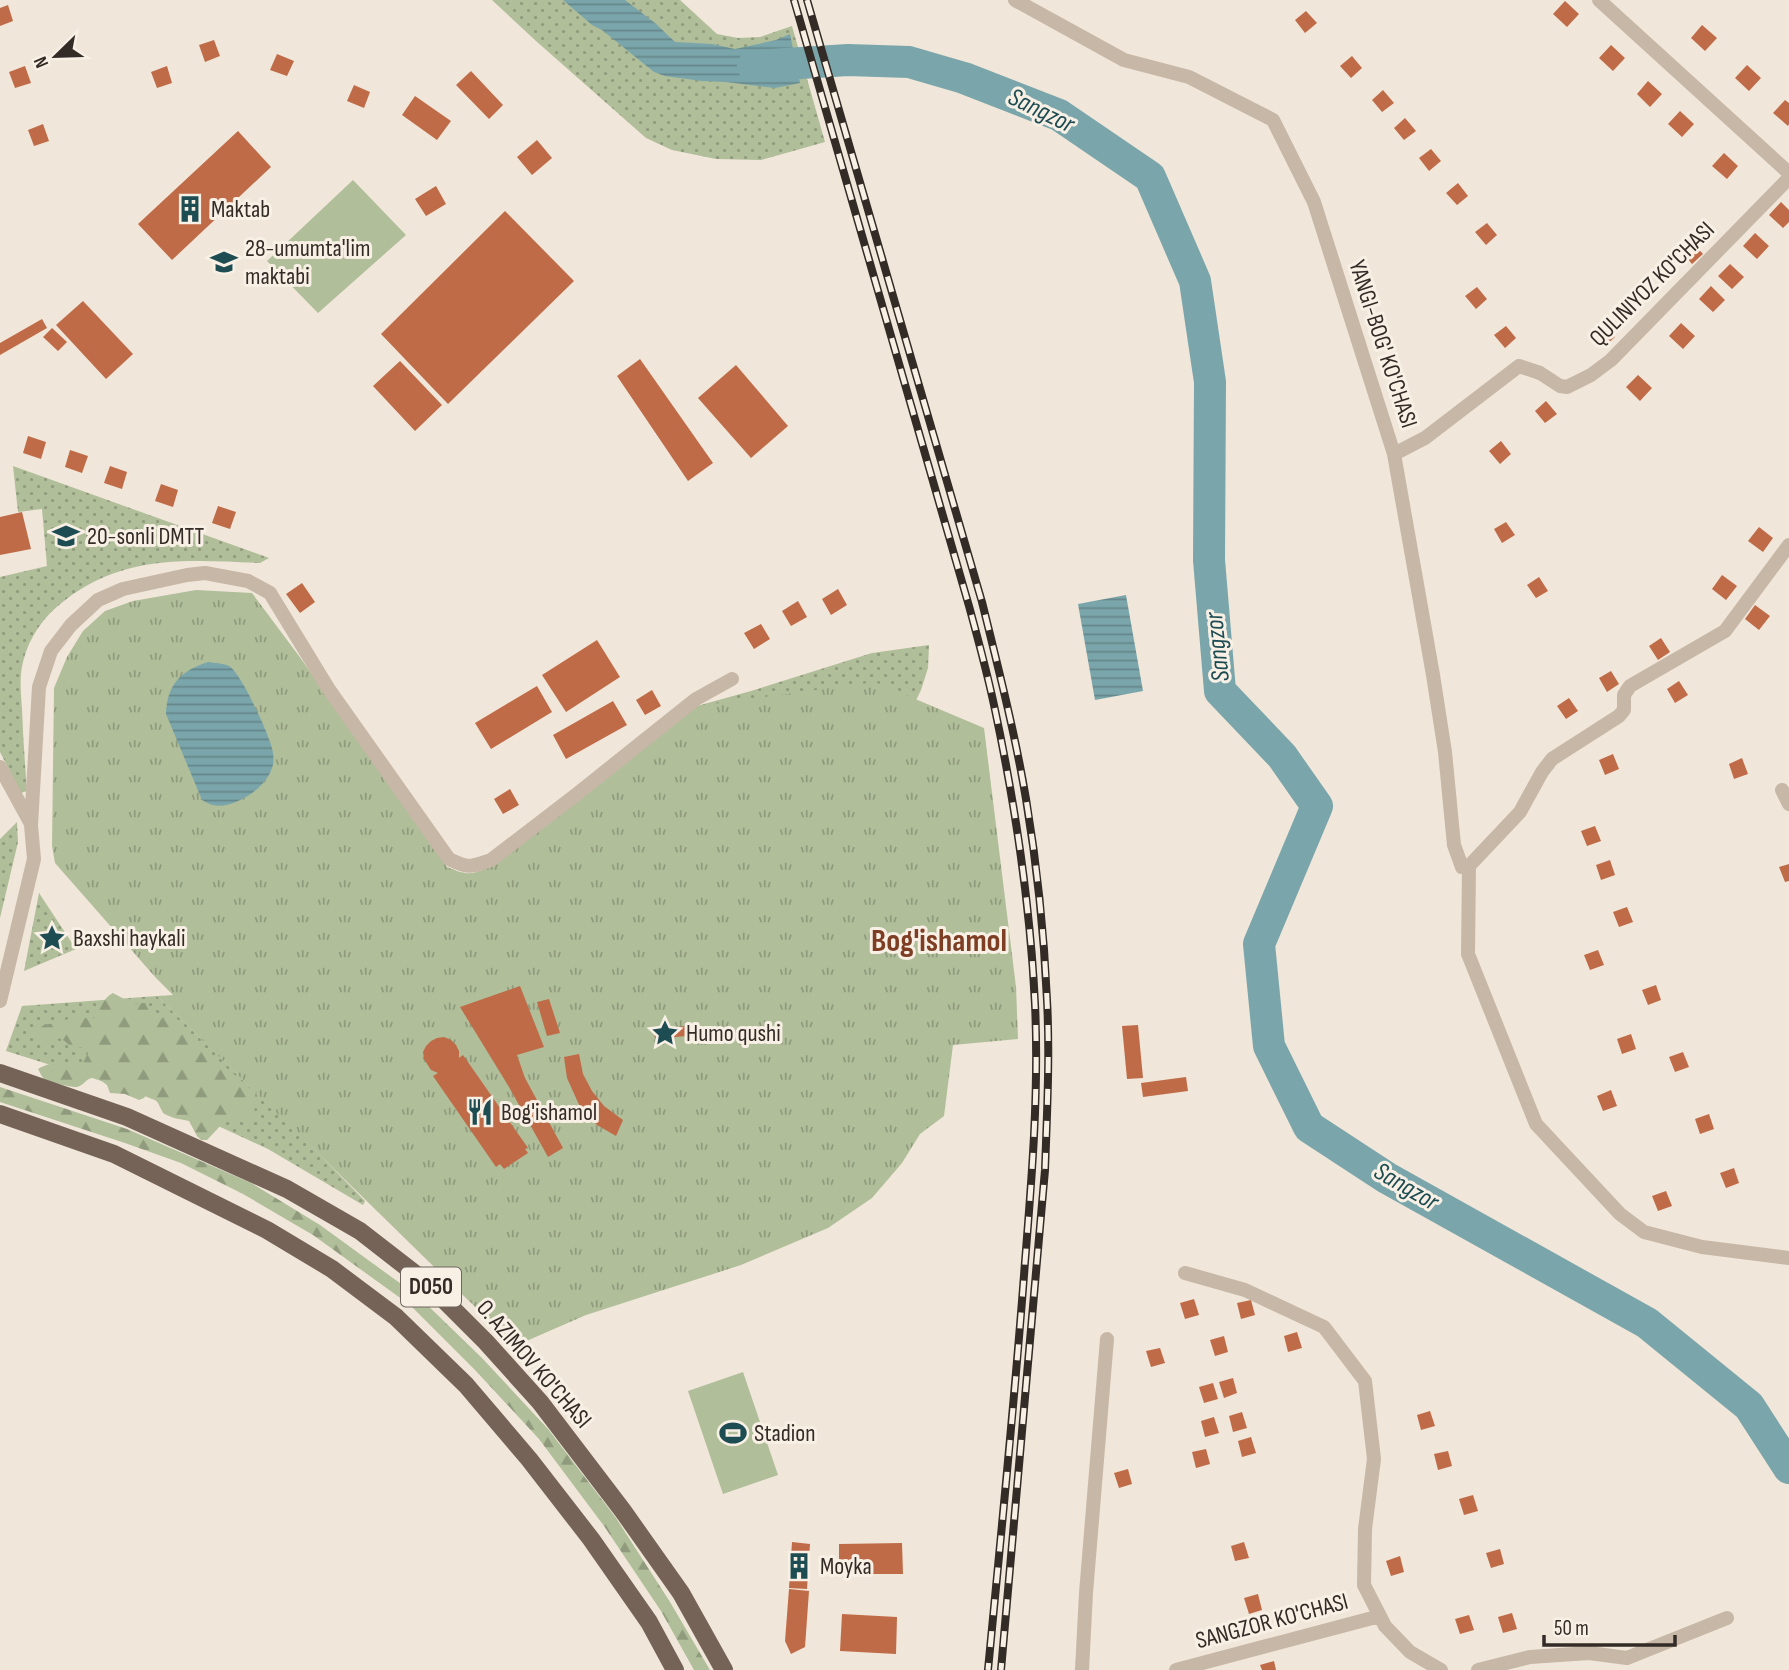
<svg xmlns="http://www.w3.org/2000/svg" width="1789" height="1670" font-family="'Sofia Sans Condensed',sans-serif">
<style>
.grass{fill:url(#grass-dots)}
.forest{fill:url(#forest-firs)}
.park{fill:url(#park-tufts)}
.garden{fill:#b0be9a}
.water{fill:url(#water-rules)}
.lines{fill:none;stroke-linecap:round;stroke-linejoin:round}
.river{stroke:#7aa6ab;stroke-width:32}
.building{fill:#c06b47}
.minor{stroke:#c7b7a6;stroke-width:14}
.primary{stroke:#756358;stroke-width:18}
.rail-casing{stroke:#332b26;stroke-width:8}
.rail{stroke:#f8f0e5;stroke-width:5;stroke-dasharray:16;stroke-linecap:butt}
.labels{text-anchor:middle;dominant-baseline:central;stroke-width:6;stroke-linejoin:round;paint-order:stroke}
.shield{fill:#f8f0e5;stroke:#6e665f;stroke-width:2}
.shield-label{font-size:23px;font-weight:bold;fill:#332b26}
.poi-label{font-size:24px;fill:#332b26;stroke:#f8f0e5;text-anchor:start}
.street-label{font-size:24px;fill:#332b26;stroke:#f8f0e5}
.water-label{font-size:26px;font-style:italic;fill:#1e4c53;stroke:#f8f0e5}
.district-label{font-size:32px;font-weight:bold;fill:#7e3e24;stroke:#f8f0e5}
</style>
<defs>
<pattern id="grass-dots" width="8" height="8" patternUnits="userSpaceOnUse" patternTransform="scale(1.75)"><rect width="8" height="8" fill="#b0be9a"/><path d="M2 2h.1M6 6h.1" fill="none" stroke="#909b7d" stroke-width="1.8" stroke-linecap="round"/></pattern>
<pattern id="forest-firs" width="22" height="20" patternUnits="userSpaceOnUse" patternTransform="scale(1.75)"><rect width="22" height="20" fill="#b0be9a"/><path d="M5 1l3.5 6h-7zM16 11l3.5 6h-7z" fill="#909b7d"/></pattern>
<pattern id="park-tufts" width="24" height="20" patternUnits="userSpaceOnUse" patternTransform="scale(1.75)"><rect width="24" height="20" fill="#b0be9a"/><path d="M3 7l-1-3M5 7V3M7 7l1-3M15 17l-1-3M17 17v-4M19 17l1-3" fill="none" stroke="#909b7d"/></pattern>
<pattern id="water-rules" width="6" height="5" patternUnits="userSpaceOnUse" patternTransform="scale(1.75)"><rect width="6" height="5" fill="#7aa6ab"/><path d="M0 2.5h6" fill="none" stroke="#65878b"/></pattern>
</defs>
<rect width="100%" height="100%" fill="#f0e6d9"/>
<path class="grass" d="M 492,0 L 680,0 L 717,34 L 738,38 L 760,37 L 792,26 L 825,142 L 761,160 L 716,159 L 672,150 L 646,138 L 536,41 Z
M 13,466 L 269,558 L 260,563 C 189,560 123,554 64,601 C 44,616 29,637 23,662 C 19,677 21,694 22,710 C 23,737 25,764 27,791 L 21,793 L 0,752 L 0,577 L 47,566 L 42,509 L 18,512 Z
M 929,645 L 928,668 L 921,690 L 908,717 L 472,909 L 447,867 C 469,877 474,875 495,864 L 697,706 L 751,691 L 872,653 Z
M 17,822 L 18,842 L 0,918 L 0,839 Z
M 39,893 L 76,949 L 24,971 Z
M 157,996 L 303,1138 L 365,1201 L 363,1205 L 268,1149 L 203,1119 L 124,1088 L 6,1051 L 22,1006 Z"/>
<path class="forest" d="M 113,993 L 124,999 L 128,1004 L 145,1003 L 153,1019 L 156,1020 L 165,1017 L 171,1019 L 186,1037 L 196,1041 L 254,1092 C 258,1101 256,1110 250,1118 L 223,1123 L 207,1140 L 201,1140 L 197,1136 L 189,1121 C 179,1119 171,1118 163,1113 L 158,1103 L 152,1096 L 146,1095 L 144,1098 L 139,1100 L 125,1094 L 110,1093 L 107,1085 L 96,1077 C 85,1078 85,1085 77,1087 C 72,1088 47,1081 44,1079 C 41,1076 40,1072 38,1069 C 53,1060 67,1062 82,1065 L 88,1053 L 84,1048 L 78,1047 L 72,1048 C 55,1030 57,1043 38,1041 L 34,1036 L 35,1030 C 45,1022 57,1025 68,1019 C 72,1016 71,1014 78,1015 C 85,1017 86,1020 94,1018 C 101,1010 103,997 113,993 Z
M 0,1087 L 127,1129 L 251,1183 L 320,1225 L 419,1297 L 482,1358 L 548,1429 L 616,1518 L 670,1602 L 710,1670 L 694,1670 L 661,1611 L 604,1526 L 539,1439 L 475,1370 L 410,1305 L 313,1235 L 243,1194 L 181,1163 L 125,1143 L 0,1102 Z"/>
<path class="park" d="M 196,590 L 252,593 L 299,656 L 447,867 C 469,877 474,875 495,864 L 697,706 L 875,682 L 984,728 L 1016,987 L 1018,1039 L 953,1045 L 944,1116 L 920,1134 L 902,1163 L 872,1198 L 828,1228 L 741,1265 L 586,1315 L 515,1346 L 157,996 L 173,995 L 156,978 L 55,863 L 52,846 L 54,688 L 67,657 L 83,631 L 105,611 L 133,601 Z"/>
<path class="garden" d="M 353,180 L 406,235 L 318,313 L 267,261 Z
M 743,1372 L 778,1475 L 723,1494 L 688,1391 Z"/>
<path class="water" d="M 563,0 L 625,0 L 655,23 L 675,42 L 712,44 L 735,49 L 776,40 L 790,34 L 800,83 L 775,88 L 726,82 L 702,81 L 665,76 L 654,72 L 602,30 L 592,25 Z
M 1126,595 L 1143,691 L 1095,700 L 1078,604 Z
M 208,662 C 214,663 223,663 229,666 C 241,673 265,727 270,742 C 273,750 275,760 272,768 C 267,783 252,795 238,801 C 225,807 214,808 202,800 L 166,714 C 167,685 180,671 208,662 Z"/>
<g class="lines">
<path class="river" d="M 753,66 L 848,60 L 909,62 L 964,78 L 1059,115 L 1150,177 L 1195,281 L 1210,382 L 1209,560 L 1220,691 L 1282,756 L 1317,806 L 1259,944 L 1269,1046 L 1309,1127 L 1387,1178 L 1647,1323 L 1749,1406 L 1789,1468"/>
</g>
<path class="building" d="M 1565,1 L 1579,14 L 1567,27 L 1553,14 Z
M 8,5 L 13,21 L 0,26 L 0,8 Z
M 1306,11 L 1317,23 L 1305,33 L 1295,20 Z
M 1702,25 L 1717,38 L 1705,51 L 1691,38 Z
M 214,40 L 220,56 L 205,62 L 199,45 Z
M 1611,45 L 1625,58 L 1613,71 L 1599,58 Z
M 277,54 L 294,61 L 287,76 L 270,70 Z
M 1352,56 L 1362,68 L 1351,78 L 1340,66 Z
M 1747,65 L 1761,78 L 1749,91 L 1735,78 Z
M 25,66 L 31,83 L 15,88 L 9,72 Z
M 167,66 L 172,83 L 157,88 L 151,72 Z
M 471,71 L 503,105 L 489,119 L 456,85 Z
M 1648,81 L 1662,94 L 1650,107 L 1637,94 Z
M 354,85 L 370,92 L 364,108 L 347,101 Z
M 1383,90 L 1394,103 L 1382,112 L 1372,100 Z
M 415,96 L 451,121 L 437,140 L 402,115 Z
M 1785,100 L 1789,103 L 1789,124 L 1788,126 L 1773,113 Z
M 1680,111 L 1694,124 L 1682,137 L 1668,124 Z
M 1405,118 L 1416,131 L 1404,140 L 1394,128 Z
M 43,124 L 49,141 L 34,146 L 28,130 Z
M 238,131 L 271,167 L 172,260 L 138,224 Z
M 537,140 L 552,158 L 532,175 L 517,157 Z
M 1431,149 L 1441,161 L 1429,171 L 1419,158 Z
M 1724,153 L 1738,166 L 1727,179 L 1712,166 Z
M 1458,183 L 1468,196 L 1457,205 L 1446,193 Z
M 436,186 L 446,204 L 426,216 L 415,199 Z
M 1781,202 L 1789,210 L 1789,222 L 1783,228 L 1769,215 Z
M 505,211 L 574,281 L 448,404 L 381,334 Z
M 1487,223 L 1497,235 L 1486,245 L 1475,232 Z
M 1755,233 L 1769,246 L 1757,259 L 1743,246 Z
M 1692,242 L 1703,254 L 1692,264 L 1681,251 Z
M 1730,264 L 1744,277 L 1732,289 L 1718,276 Z
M 1711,286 L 1725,300 L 1713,312 L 1699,299 Z
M 1477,287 L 1487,299 L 1476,309 L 1465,296 Z
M 83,301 L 133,354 L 106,379 L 56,325 Z
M 42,319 L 47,328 L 0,355 L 0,343 Z
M 1681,323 L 1695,336 L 1683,349 L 1669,336 Z
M 1605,325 L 1615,337 L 1604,347 L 1593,334 Z
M 1506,326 L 1516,338 L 1505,348 L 1494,335 Z
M 52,328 L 67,342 L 58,351 L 43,337 Z
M 640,359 L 713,463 L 688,481 L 617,376 Z
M 400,361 L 442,405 L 415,431 L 373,386 Z
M 736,365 L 788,426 L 751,458 L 698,398 Z
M 1638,375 L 1652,388 L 1640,401 L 1626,387 Z
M 1546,401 L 1557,414 L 1545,423 L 1535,411 Z
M 28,436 L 46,442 L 41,459 L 23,453 Z
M 1501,441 L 1511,454 L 1500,464 L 1489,451 Z
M 70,450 L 88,456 L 82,473 L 65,467 Z
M 110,466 L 127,472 L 122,489 L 104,483 Z
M 161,484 L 178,490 L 173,507 L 155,501 Z
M 218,506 L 236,512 L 230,529 L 212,523 Z
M 22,512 L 31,549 L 0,555 L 0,517 Z
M 1506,522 L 1515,535 L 1502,543 L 1494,529 Z
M 1759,527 L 1773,538 L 1763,552 L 1748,541 Z
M 1722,575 L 1737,586 L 1726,600 L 1712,589 Z
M 1539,577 L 1548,591 L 1536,598 L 1527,585 Z
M 302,583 L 315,602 L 300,613 L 286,594 Z
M 838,589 L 847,605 L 831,615 L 822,599 Z
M 798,601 L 807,617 L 791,626 L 782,611 Z
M 1755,605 L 1770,616 L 1759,630 L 1745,619 Z
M 761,624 L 770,639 L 754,649 L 744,633 Z
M 1661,638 L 1670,652 L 1658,660 L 1649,646 Z
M 597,640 L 620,677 L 566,712 L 542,675 Z
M 1611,671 L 1619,684 L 1607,692 L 1599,678 Z
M 1679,681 L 1688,695 L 1675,703 L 1667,689 Z
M 537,686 L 552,712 L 491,749 L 475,723 Z
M 652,690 L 661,706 L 645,715 L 636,700 Z
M 1569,698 L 1578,711 L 1566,719 L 1557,706 Z
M 613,701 L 627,725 L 566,759 L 553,735 Z
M 1613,754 L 1619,769 L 1605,775 L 1599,760 Z
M 1742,758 L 1748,774 L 1734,779 L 1729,764 Z
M 510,789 L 519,805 L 503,814 L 494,799 Z
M 1595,826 L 1601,841 L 1587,846 L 1581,831 Z
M 1610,860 L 1615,875 L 1601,880 L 1596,865 Z
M 1789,864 L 1789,881 L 1785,882 L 1779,867 Z
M 1627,907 L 1633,922 L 1619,927 L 1613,912 Z
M 1598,950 L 1604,965 L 1590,970 L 1584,955 Z
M 1656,985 L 1661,1000 L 1648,1005 L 1642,990 Z
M 520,986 L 544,1047 L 517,1055 L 525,1078 L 563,1148 L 548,1157 L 509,1087 L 460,1007 Z
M 549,999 L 560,1033 L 547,1036 L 537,1002 Z
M 1138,1025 L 1143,1078 L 1127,1079 L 1122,1026 Z
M 685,1026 L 686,1036 L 655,1039 L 654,1030 Z
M 1631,1034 L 1636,1049 L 1622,1054 L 1617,1039 Z
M 444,1037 L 451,1040 L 456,1045 L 459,1051 L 459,1058 L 463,1055 L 528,1148 L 525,1149 L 528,1153 L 504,1169 L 500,1164 L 496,1167 L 433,1076 L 438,1073 L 431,1070 L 424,1059 L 423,1052 L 426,1046 L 431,1041 L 437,1038 Z
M 1683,1052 L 1689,1067 L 1675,1072 L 1669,1057 Z
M 579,1054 L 583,1074 L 592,1091 L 604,1106 L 623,1120 L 616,1136 L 597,1125 L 580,1107 L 567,1078 L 564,1057 Z
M 1186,1077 L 1188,1091 L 1143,1097 L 1141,1083 Z
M 1611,1090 L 1617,1106 L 1603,1111 L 1597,1096 Z
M 1709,1114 L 1714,1129 L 1700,1134 L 1695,1119 Z
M 1734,1168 L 1739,1183 L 1726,1188 L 1720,1173 Z
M 1666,1191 L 1672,1206 L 1658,1211 L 1652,1196 Z
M 1194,1299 L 1199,1315 L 1185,1319 L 1180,1303 Z
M 1251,1300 L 1255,1315 L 1241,1319 L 1237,1303 Z
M 1297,1332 L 1302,1348 L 1288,1352 L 1284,1336 Z
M 1224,1336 L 1228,1352 L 1215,1356 L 1210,1340 Z
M 1160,1348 L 1165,1363 L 1151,1367 L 1146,1351 Z
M 1233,1378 L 1237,1393 L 1224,1398 L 1219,1382 Z
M 1213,1383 L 1218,1399 L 1204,1403 L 1199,1387 Z
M 1430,1411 L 1435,1426 L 1421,1430 L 1417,1415 Z
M 1242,1412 L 1247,1428 L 1233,1432 L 1229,1416 Z
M 1214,1417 L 1219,1433 L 1205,1437 L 1201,1421 Z
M 1251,1437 L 1256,1453 L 1242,1457 L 1238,1441 Z
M 1206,1449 L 1210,1464 L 1196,1468 L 1192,1452 Z
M 1448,1451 L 1452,1466 L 1438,1470 L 1434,1454 Z
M 1128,1469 L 1132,1484 L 1119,1488 L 1114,1473 Z
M 1473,1495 L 1478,1511 L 1464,1515 L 1459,1499 Z
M 792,1542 L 810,1544 L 807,1589 L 789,1588 Z
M 1244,1542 L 1249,1558 L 1235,1561 L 1231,1546 Z
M 902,1543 L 903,1574 L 839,1574 L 839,1544 Z
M 1500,1549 L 1504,1564 L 1491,1568 L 1486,1553 Z
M 1400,1556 L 1404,1572 L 1391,1576 L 1386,1561 Z
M 789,1589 L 809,1591 L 805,1647 L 791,1654 L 785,1641 Z
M 1258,1594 L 1262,1610 L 1249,1614 L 1244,1598 Z
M 1512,1613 L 1517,1629 L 1503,1633 L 1498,1617 Z
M 842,1614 L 897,1617 L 896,1654 L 840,1651 Z
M 1469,1615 L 1474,1630 L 1460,1634 L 1455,1619 Z
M 1274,1661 L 1276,1670 L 1262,1670 L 1260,1665 Z"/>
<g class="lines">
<path class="minor" d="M 1015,0 L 1124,60 L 1189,77 L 1273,120 L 1314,202 L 1394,454 L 1433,675 L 1445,752 L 1454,845 L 1462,867 L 1469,866
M 1599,0 L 1789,173
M 1394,454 L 1425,438 L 1519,366 L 1540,373 L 1560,386 L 1567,387 L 1591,375 L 1611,360 L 1789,178
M 0,767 L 31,824
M 1782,790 L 1789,804
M 1469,866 L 1468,954 L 1536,1124 L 1620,1214 L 1644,1232 L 1702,1247 L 1789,1258
M 1469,866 L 1520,812 L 1542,772 L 1552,759 L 1619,716 L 1624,710 L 1624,695 L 1630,686 L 1725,631 L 1789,545
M 0,1001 L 34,859 L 31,825 L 39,687 L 51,651 L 71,625 L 98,600 L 123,589 L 187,575 L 205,573 L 248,581 L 270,593 L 328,688 L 449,859 C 469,869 471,867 491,860 L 577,794 L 696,699 L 732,679
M 1185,1273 L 1245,1290 L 1324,1327 L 1365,1381 L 1374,1459 L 1365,1529 L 1364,1585 L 1385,1626 L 1410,1652 L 1441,1670
M 1082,1670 L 1086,1593 L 1107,1339
M 1176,1670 L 1380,1616
M 1478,1670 L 1530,1657 L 1589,1653 L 1627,1658 L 1727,1618"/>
<path class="primary" d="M 0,1073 L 127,1117 L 287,1189 L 360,1231 L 427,1283 L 486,1342 L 540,1402 L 623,1511 L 681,1593 L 724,1670
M 0,1114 L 114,1154 L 267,1230 L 332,1269 L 396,1317 L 466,1385 L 529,1459 L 591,1539 L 649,1622 L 675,1670"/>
<defs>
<path id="rail" d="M 794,0 L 969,606 C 978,639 987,672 994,705 C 1015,803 1030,903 1035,1004 C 1039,1090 1032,1176 1025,1262 C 1015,1398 1001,1534 988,1670
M 807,0 L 982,602 C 998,667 1015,733 1026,799 C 1037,865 1044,933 1047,1000 C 1050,1056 1047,1113 1045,1170 L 1001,1670"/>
</defs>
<use href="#rail" class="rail-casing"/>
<use href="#rail" class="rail"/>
</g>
<defs>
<symbol id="building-bare" viewBox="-9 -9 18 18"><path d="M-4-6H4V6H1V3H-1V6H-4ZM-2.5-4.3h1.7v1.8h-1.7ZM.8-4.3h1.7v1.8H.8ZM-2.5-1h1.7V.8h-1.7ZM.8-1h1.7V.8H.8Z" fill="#1e4c53" stroke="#f8f0e5" stroke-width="2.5" paint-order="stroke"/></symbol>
<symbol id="school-bare" viewBox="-9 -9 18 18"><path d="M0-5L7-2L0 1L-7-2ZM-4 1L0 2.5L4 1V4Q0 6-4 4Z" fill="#1e4c53" stroke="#f8f0e5" stroke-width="2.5" paint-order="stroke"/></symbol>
<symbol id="sight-bare" viewBox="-9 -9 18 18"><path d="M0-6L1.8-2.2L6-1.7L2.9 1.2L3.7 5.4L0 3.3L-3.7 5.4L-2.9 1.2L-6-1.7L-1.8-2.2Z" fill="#1e4c53" stroke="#f8f0e5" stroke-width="2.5" paint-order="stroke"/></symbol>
<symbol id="restaurant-bare" viewBox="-9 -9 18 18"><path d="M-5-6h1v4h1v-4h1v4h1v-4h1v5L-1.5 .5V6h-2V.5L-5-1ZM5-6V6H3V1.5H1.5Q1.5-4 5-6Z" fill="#1e4c53" stroke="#f8f0e5" stroke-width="2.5" paint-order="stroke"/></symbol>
<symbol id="stadium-bare" viewBox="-9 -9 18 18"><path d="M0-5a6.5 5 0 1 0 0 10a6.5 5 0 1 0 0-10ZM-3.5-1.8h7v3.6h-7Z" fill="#1e4c53" stroke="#f8f0e5" stroke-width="2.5" paint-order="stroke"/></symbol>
</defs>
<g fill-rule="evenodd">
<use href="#building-bare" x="171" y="190" width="38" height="38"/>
<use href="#school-bare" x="205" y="243" width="38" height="38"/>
<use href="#school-bare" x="47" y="517" width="38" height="38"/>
<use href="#sight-bare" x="33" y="919" width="38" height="38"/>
<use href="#sight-bare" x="646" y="1014" width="38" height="38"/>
<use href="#restaurant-bare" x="461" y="1093" width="38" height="38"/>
<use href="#stadium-bare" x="714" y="1414" width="38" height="38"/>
<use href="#building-bare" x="780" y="1547" width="38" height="38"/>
</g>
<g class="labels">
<rect class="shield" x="401" y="1267.5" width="60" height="39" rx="5"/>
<g class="shield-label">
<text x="431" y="1287">D050</text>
</g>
<g class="poi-label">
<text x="211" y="209">Maktab</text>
<text x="245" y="248">28-umumta'lim<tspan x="245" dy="28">maktabi</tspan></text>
<text x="87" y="536">20-sonli DMTT</text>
<text x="73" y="938">Baxshi haykali</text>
<text x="686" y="1033">Humo qushi</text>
<text x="501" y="1112">Bog'ishamol</text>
<text x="754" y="1433">Stadion</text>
<text x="820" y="1566">Moyka</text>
</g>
<g class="street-label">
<text transform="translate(1652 284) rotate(-45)">QULINIYOZ KO'CHASI</text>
<text transform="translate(1383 344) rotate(72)">YANGI-BOG' KO'CHASI</text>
<text transform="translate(534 1364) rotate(49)">O. AZIMOV KO'CHASI</text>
<text transform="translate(1272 1621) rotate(-15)">SANGZOR KO'CHASI</text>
</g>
<g class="water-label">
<text transform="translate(1041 111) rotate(26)">Sangzor</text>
<text transform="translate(1218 647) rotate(-96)">Sangzor</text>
<text transform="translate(1406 1187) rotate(30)">Sangzor</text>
</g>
<g class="district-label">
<text x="939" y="941">Bog'ishamol</text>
</g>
</g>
<g transform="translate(56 56) rotate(247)" stroke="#f8f0e5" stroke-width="5" paint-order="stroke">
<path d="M0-5L12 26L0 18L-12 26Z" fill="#332b26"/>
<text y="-10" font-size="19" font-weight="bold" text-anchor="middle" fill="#332b26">N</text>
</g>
<path d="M1544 1635v10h131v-10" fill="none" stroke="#332b26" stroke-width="3.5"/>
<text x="1554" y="1635" font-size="21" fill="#332b26" stroke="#f8f0e5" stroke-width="5" paint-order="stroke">50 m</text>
</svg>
